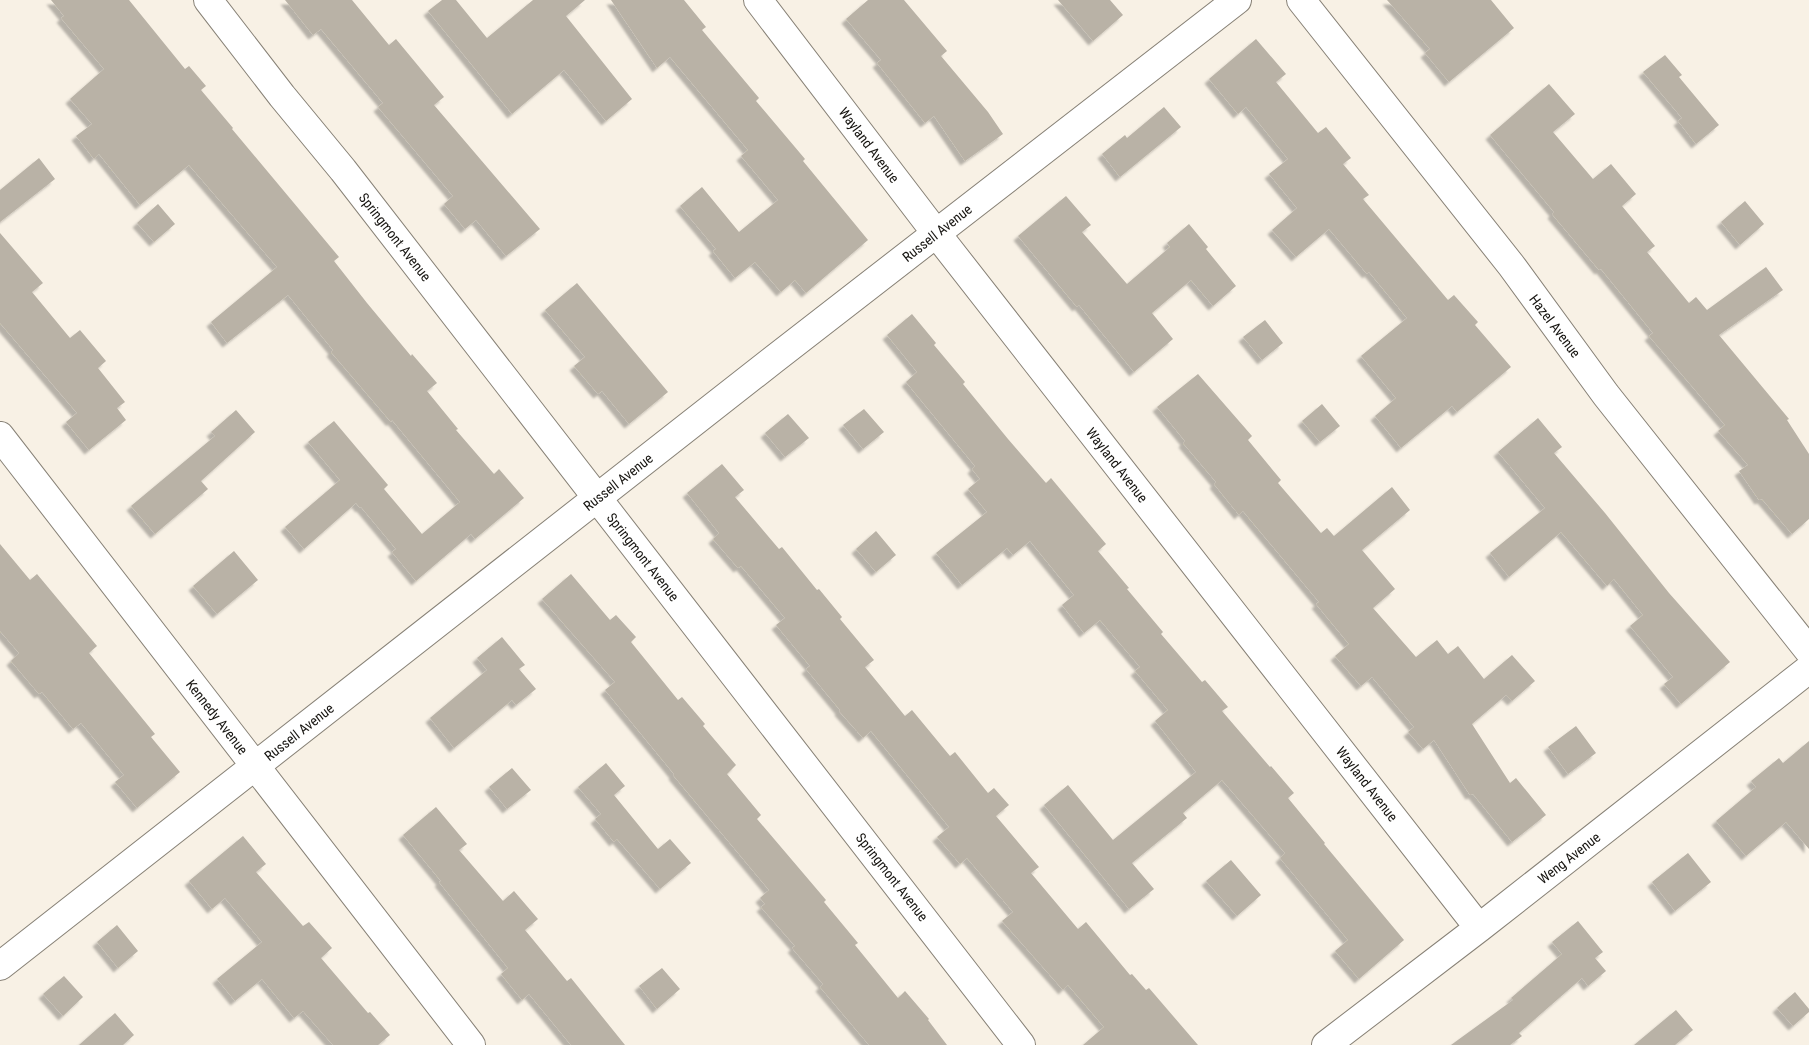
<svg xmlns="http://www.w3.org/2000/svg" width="1809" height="1045" font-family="'Roboto Condensed',sans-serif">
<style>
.building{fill:#b9b2a6;filter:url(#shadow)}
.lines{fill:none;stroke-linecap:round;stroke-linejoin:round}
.street-casing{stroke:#878176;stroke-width:30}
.street{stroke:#fff;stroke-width:28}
.labels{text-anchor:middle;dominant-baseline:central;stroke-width:5;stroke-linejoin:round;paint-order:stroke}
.street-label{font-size:14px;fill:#161410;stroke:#fff}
</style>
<defs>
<filter id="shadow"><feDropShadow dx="-4.5" dy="4.5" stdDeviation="1" flood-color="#0004"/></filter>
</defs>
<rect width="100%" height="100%" fill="#f8f1e5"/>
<path class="building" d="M 51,0 L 129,0 L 185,69 L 189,66 L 206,86 L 201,90 L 233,128 L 232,129 L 339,257 L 334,261 L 367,303 L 411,356 L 412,354 L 437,383 L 427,391 L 458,429 L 456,430 L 494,474 L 499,469 L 524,498 L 475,539 L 471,534 L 416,581 L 392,552 L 396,549 L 361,507 L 360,508 L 356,503 L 304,549 L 285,527 L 340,480 L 308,442 L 334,421 L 388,485 L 384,489 L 422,534 L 460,502 L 392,420 L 391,422 L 331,352 L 333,350 L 288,295 L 227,343 L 211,322 L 277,267 L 189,165 L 140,205 L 99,154 L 94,159 L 76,136 L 92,124 L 70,99 L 104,69 L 61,18 L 64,16 Z
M 285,0 L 352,0 L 389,45 L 396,39 L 444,97 L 434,105 L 540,229 L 506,256 L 476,220 L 465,229 L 444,204 L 453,196 L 378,107 L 383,103 L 321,29 L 313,35 Z
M 442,0 L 456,0 L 487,38 L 533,0 L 585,0 L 566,16 L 632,99 L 606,121 L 564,70 L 512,114 L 428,11 Z
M 611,0 L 684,0 L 706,27 L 702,30 L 759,98 L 756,101 L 805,159 L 803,161 L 868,240 L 806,293 L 795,280 L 781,292 L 755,262 L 735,278 L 713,251 L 716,249 L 680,206 L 702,187 L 739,232 L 778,200 L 741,156 L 748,150 L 670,57 L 657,68 Z
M 868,0 L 904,0 L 947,51 L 941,56 L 988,112 L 1003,134 L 965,161 L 934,116 L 925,123 L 877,63 L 881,60 L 846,19 Z
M 1058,0 L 1110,0 L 1123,15 L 1093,41 Z
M 1387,0 L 1491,0 L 1514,28 L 1449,82 L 1425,53 L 1430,49 Z
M 1256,39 L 1286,74 L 1276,82 L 1318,133 L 1326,127 L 1351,158 L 1343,164 L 1369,195 L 1363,199 L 1448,300 L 1454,295 L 1478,322 L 1475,325 L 1511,367 L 1457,412 L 1452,406 L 1401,448 L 1375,416 L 1396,398 L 1361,356 L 1407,318 L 1369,272 L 1367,274 L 1329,229 L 1296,257 L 1272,230 L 1297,208 L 1269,174 L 1288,159 L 1246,107 L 1238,114 L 1209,79 Z
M 1665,55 L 1682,75 L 1679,77 L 1719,125 L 1696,144 L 1678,121 L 1682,118 L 1643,72 Z
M 1549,84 L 1575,114 L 1553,132 L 1593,179 L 1611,164 L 1636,194 L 1622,206 L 1655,246 L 1647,252 L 1689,303 L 1696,297 L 1707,310 L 1766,267 L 1783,290 L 1719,335 L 1789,419 L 1787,420 L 1809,454 L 1809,519 L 1792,534 L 1762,499 L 1759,500 L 1739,471 L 1748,465 L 1718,431 L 1725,425 L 1649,336 L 1653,333 L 1601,269 L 1599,270 L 1552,214 L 1554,212 L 1490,135 Z
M 1164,107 L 1181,127 L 1120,177 L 1102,154 L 1125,135 L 1127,138 Z
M 39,158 L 55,179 L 0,222 L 0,190 Z
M 1066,196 L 1091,225 L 1082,232 L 1127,284 L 1170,247 L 1167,243 L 1189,224 L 1208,247 L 1206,249 L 1236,286 L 1213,306 L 1191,280 L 1152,313 L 1173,339 L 1134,372 L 1079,305 L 1077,307 L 1018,236 Z
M 1745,201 L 1764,224 L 1740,245 L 1721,222 Z
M 158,204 L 175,224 L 154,242 L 137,223 Z
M 0,233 L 43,283 L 32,292 L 70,338 L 80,330 L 106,361 L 98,368 L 125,402 L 117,408 L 126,420 L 89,450 L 66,422 L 77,413 L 0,323 Z
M 577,283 L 668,392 L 629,424 L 602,391 L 598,394 L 574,366 L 585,357 L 545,310 Z
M 912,314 L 936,343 L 934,345 L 965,382 L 963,384 L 1008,439 L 1046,483 L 1051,478 L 1106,544 L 1098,551 L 1129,588 L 1127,589 L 1163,632 L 1161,634 L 1202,682 L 1205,680 L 1228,707 L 1222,711 L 1270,767 L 1271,766 L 1294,793 L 1288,798 L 1325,843 L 1324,844 L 1404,940 L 1359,979 L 1335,951 L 1348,940 L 1280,858 L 1285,853 L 1222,780 L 1183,813 L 1187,818 L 1132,863 L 1154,889 L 1129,909 L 1044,805 L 1068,785 L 1113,840 L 1196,772 L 1155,721 L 1168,710 L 1135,671 L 1140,667 L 1100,620 L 1084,633 L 1062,605 L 1074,595 L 1030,541 L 1013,555 L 1007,548 L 962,585 L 936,553 L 987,512 L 968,489 L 980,479 L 972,469 L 975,466 L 906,382 L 917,372 L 887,335 Z
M 1265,320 L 1283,343 L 1262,360 L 1243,337 Z
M 1198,374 L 1252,436 L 1248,440 L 1281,480 L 1278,483 L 1321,533 L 1327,528 L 1334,536 L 1392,487 L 1410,510 L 1362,550 L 1395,589 L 1373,608 L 1416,657 L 1437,640 L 1448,654 L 1458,646 L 1484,679 L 1512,655 L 1535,681 L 1512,701 L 1506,695 L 1472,724 L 1510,783 L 1516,778 L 1546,815 L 1512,842 L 1473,794 L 1470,795 L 1434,740 L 1423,749 L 1408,732 L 1414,727 L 1372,677 L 1361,686 L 1335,656 L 1349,644 L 1316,604 L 1319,602 L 1243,511 L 1239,515 L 1214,484 L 1216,482 L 1183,443 L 1185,441 L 1157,407 Z
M 1322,404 L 1340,426 L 1320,442 L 1302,421 Z
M 864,409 L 884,432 L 863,449 L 843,425 Z
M 236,410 L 255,432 L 201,481 L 208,489 L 155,534 L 131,506 L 215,436 L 211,432 Z
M 788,414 L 809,438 L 785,457 L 765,433 Z
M 1538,418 L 1562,447 L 1554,453 L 1605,513 L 1669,593 L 1730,662 L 1681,704 L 1664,684 L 1673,677 L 1630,626 L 1643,615 L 1614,579 L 1607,586 L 1561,532 L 1509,577 L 1490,553 L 1545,508 L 1498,452 Z
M 722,464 L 744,490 L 735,497 L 779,549 L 782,547 L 817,590 L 819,589 L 842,617 L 840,619 L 874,660 L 865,667 L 905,716 L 912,710 L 950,756 L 955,752 L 988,793 L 994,788 L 1009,805 L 996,816 L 1039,867 L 1031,873 L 1078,929 L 1086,922 L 1130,975 L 1132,974 L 1146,990 L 1149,988 L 1198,1045 L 1083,1045 L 1104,1027 L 1068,985 L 1063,990 L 1002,921 L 1013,912 L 967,858 L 960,864 L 937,837 L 949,827 L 871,731 L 863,738 L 839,711 L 840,710 L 806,669 L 810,666 L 776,625 L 785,618 L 741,566 L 738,568 L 713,539 L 719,533 L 687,493 Z
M 876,531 L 896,555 L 876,572 L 856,549 Z
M 0,544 L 30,580 L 37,574 L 97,646 L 89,653 L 155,734 L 151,737 L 180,772 L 137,808 L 115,782 L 124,775 L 81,723 L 73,729 L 42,692 L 39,694 L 11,661 L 19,653 L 0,631 Z
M 234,551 L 258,580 L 217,614 L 193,586 Z
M 571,574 L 610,620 L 616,615 L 636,637 L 631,642 L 678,700 L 682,697 L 705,724 L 703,726 L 736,765 L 727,774 L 761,815 L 757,819 L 826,900 L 824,902 L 858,943 L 855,945 L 898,998 L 905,991 L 929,1019 L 928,1020 L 947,1045 L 869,1045 L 820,987 L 823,984 L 792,948 L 795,946 L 761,907 L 765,904 L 760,898 L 769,890 L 673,775 L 674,774 L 605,690 L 615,682 L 542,599 Z
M 502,637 L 525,665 L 519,669 L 536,689 L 516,705 L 512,700 L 454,748 L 430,718 L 487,670 L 477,658 Z
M 1576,726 L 1596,753 L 1568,774 L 1548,747 Z
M 1809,741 L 1809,849 L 1786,822 L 1746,856 L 1716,821 L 1756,787 L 1751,781 L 1779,758 L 1783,763 Z
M 606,763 L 625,786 L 614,795 L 658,849 L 670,839 L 691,863 L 660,889 L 617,839 L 614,842 L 595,819 L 601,814 L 578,787 Z
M 512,768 L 531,790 L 507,809 L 489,787 Z
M 436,807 L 467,844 L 459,850 L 503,901 L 514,891 L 538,919 L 525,930 L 567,981 L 571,978 L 625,1045 L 571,1045 L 529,994 L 522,1000 L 501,974 L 508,968 L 439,882 L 441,881 L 403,835 Z
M 243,836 L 266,864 L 256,872 L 303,926 L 309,922 L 332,948 L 321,958 L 368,1013 L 370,1012 L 390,1035 L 378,1045 L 333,1045 L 303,1011 L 294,1018 L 262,979 L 235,1001 L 217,979 L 262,942 L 225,898 L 212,909 L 189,881 Z
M 1688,853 L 1711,882 L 1675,911 L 1652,882 Z
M 1231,860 L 1261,895 L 1237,916 L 1206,881 Z
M 1578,921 L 1603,952 L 1595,958 L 1606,971 L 1588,986 L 1582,978 L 1519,1033 L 1522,1036 L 1510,1045 L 1451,1045 L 1513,1000 L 1511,998 L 1562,954 L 1552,942 Z
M 117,925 L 138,951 L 118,968 L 97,942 Z
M 662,968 L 680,989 L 657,1009 L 639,986 Z
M 64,976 L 83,997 L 63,1016 L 43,994 Z
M 1795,992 L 1809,1009 L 1809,1012 L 1793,1026 L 1777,1008 Z
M 1676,1010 L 1693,1030 L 1675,1045 L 1634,1045 Z
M 115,1013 L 134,1035 L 123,1045 L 79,1045 Z"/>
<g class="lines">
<defs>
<path id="street" d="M 208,0 L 282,96 L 343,170 L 1021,1045
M 758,0 L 936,233 L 1479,928
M 1301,0 L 1511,265 L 1606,395 L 1809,651
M 0,436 L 471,1045
M 0,966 L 773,360 L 1237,0
M 1326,1045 L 1479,928 L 1809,669"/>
</defs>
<use href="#street" class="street-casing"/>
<use href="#street" class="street"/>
</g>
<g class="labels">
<g class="street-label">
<text transform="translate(869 145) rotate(53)">Wayland Avenue</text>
<text transform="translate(937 233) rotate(-38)">Russell Avenue</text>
<text transform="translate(395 237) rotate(52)">Springmont Avenue</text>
<text transform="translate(1555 326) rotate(53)">Hazel Avenue</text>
<text transform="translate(1117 465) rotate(52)">Wayland Avenue</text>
<text transform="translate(618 482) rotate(-38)">Russell Avenue</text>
<text transform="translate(643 557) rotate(52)">Springmont Avenue</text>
<text transform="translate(217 717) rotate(52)">Kennedy Avenue</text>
<text transform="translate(299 732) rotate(-38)">Russell Avenue</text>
<text transform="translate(1367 784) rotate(52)">Wayland Avenue</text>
<text transform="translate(1569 858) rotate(-38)">Weng Avenue</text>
<text transform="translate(892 877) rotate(52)">Springmont Avenue</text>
</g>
</g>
</svg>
